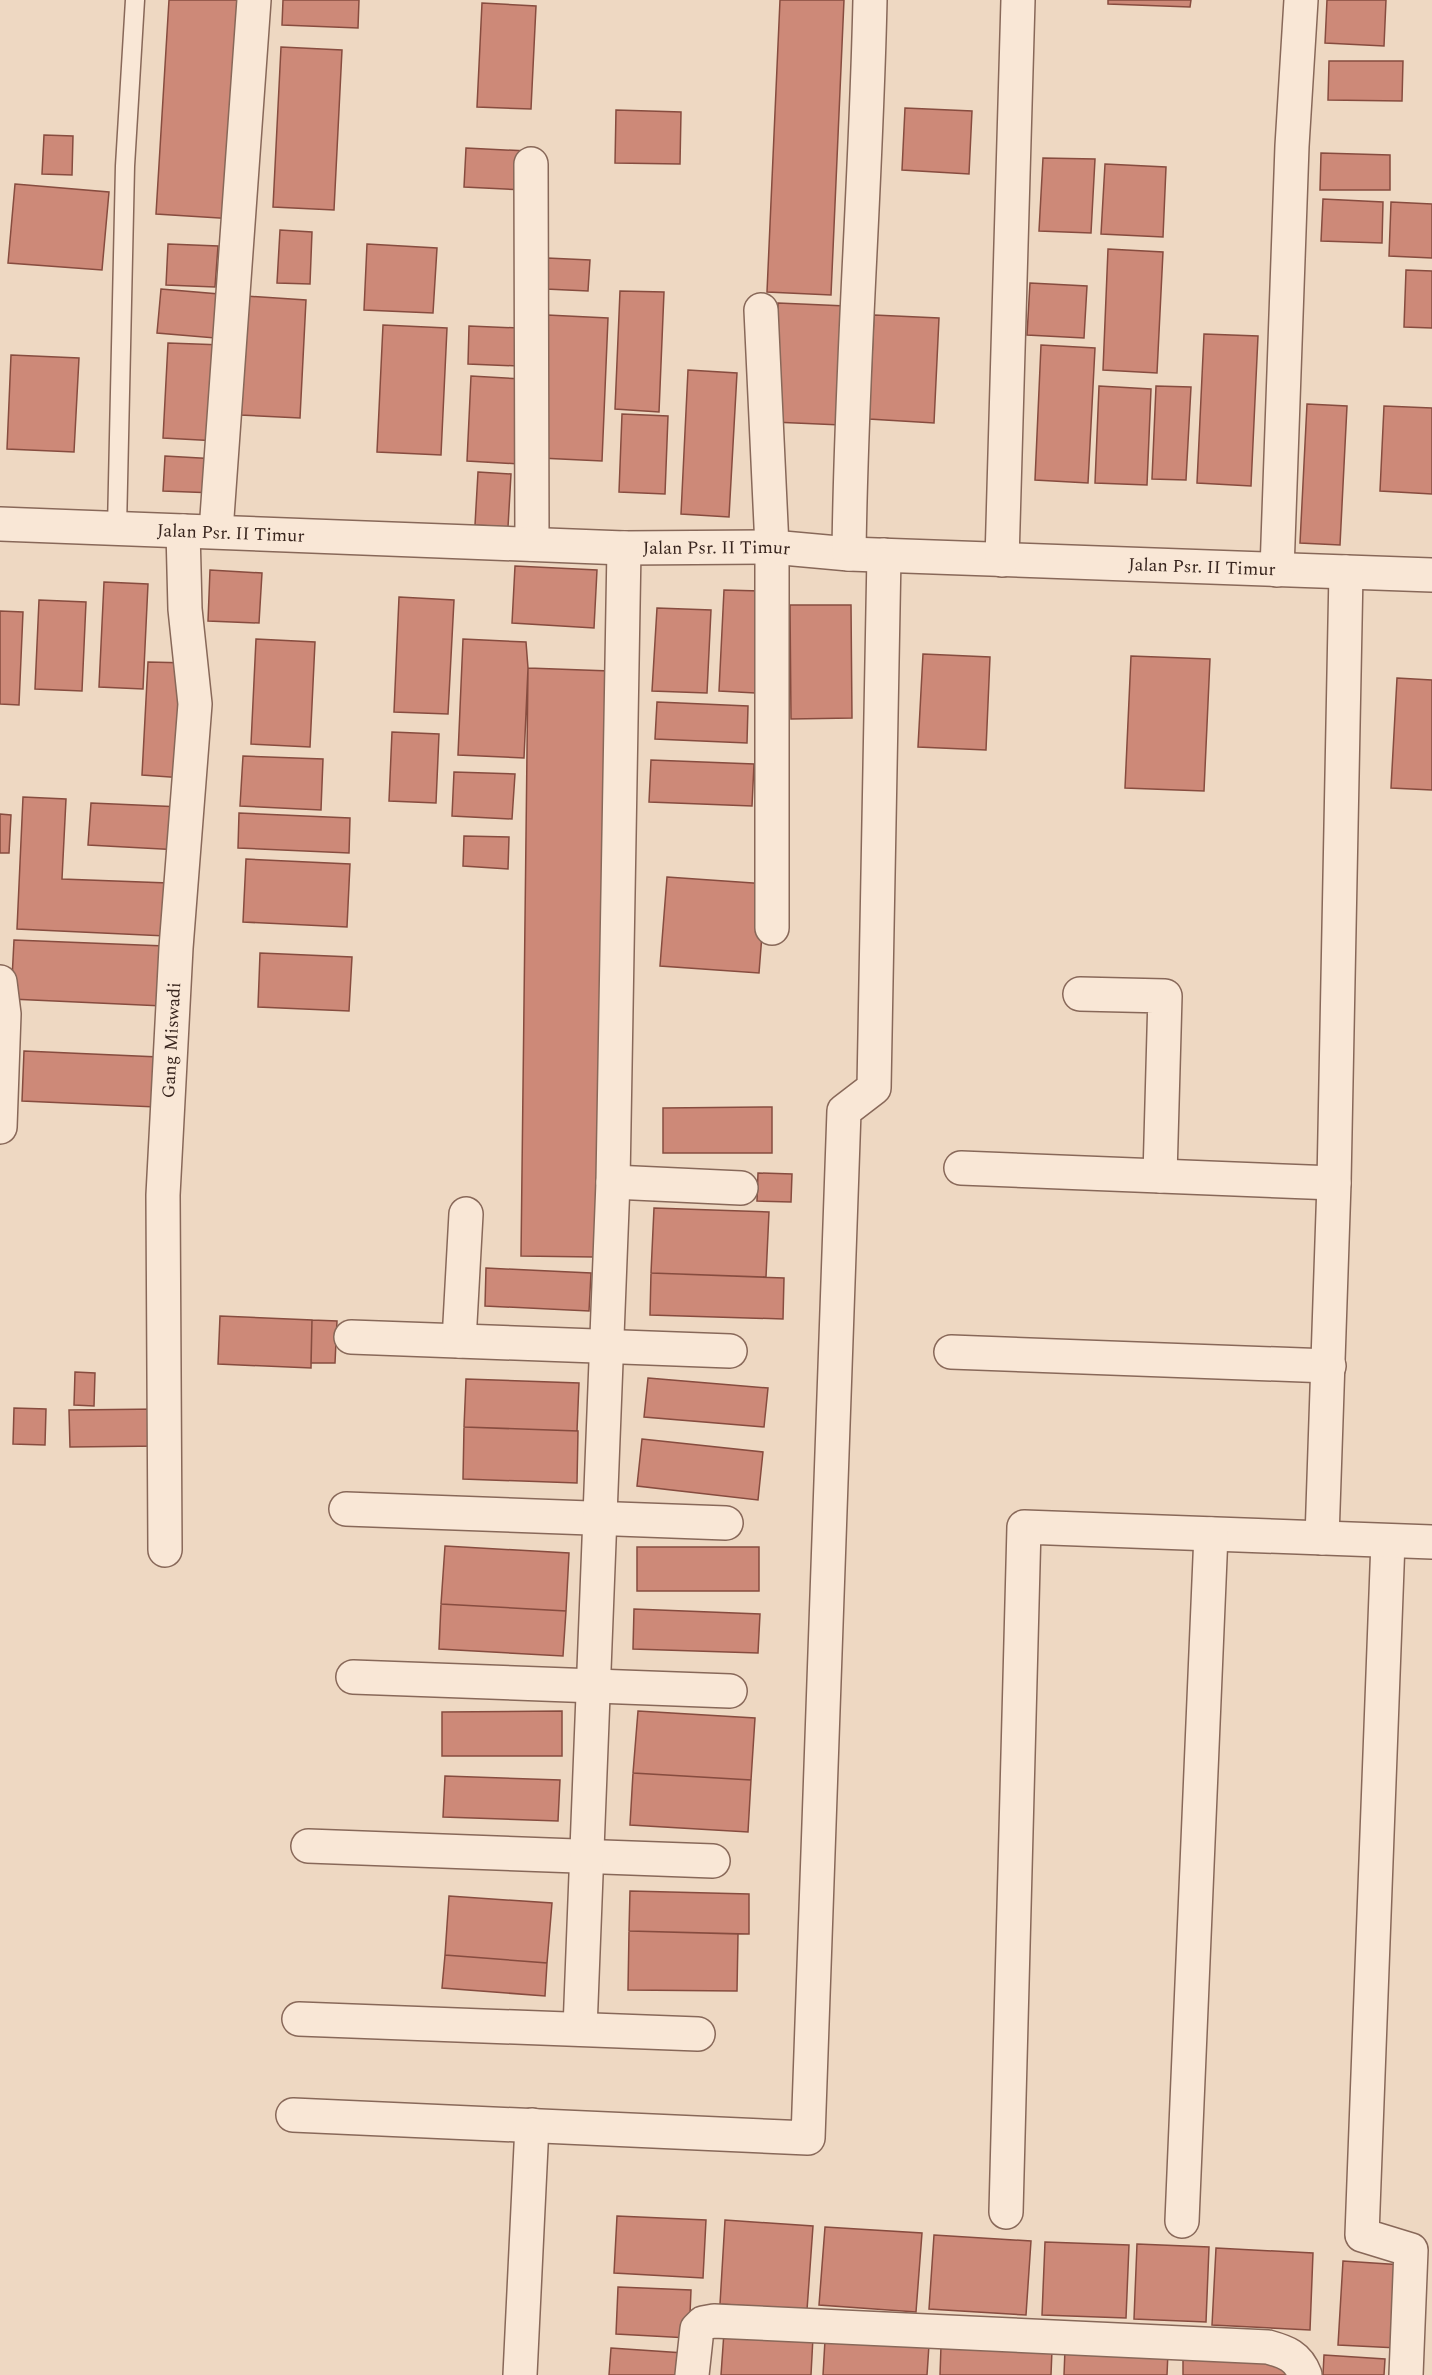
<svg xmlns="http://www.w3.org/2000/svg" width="1432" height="2375" font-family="Spectral,serif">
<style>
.building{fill:#cd8978;stroke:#874c3f;stroke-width:1.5}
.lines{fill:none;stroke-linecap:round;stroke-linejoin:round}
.service-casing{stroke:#886859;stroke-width:21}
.minor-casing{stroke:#886859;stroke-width:36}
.service{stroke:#f9e7d6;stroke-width:18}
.minor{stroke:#f9e7d6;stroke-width:33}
.labels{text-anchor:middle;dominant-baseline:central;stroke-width:5;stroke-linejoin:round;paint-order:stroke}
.street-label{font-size:18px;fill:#38251e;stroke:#f6e4d2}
</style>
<rect width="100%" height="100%" fill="#eed8c2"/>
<path class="building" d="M 169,0 L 248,0 L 235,219 L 156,214 Z
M 283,0 L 359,0 L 358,28 L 282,25 Z
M 780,0 L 844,0 L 831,295 L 767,292 Z
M 1108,0 L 1191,0 L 1190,7 L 1108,4 Z
M 1327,0 L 1386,0 L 1384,46 L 1325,43 Z
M 482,3 L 536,6 L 531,109 L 477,107 Z
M 281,47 L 342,50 L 334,210 L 273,207 Z
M 1329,61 L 1403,61 L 1402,101 L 1328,100 Z
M 905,108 L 972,111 L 969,174 L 902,170 Z
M 616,110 L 681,112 L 680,164 L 615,163 Z
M 44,135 L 73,136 L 72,175 L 42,174 Z
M 466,148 L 528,151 L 526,190 L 464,187 Z
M 1321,153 L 1390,155 L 1390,190 L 1320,190 Z
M 1043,158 L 1095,159 L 1091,233 L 1039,231 Z
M 1105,164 L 1166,167 L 1163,237 L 1101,234 Z
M 15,184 L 109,192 L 102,270 L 8,263 Z
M 1323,199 L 1383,202 L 1382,243 L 1321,241 Z
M 1391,202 L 1432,204 L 1432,258 L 1389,256 Z
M 280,230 L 312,232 L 310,284 L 277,283 Z
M 168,244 L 218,246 L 215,287 L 166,285 Z
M 367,244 L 437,248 L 433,313 L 364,310 Z
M 1108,249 L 1163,252 L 1157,373 L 1103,370 Z
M 547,258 L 590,260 L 588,291 L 546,289 Z
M 1406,270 L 1432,271 L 1432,328 L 1404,327 Z
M 1030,283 L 1087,286 L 1084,338 L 1027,335 Z
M 161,289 L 219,294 L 215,338 L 157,333 Z
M 620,291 L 664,292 L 659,412 L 615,409 Z
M 246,296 L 306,300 L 300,418 L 240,415 Z
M 778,303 L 846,306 L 841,425 L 773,422 Z
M 547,315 L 608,318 L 602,461 L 540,458 Z
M 874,315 L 939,318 L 934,423 L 869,419 Z
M 383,325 L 447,328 L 441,455 L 377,452 Z
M 469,326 L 519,328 L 518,366 L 468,364 Z
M 1204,334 L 1258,336 L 1251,486 L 1197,483 Z
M 168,343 L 223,345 L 218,441 L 163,438 Z
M 1041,345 L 1095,348 L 1088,483 L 1035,480 Z
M 11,355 L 79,358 L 74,452 L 7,449 Z
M 688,370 L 737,373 L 729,517 L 681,514 Z
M 471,376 L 523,379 L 519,464 L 467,461 Z
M 1099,386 L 1151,389 L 1147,485 L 1095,483 Z
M 1156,386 L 1191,387 L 1186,480 L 1152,479 Z
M 1307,404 L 1347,406 L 1340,545 L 1300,543 Z
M 1384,406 L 1432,408 L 1432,494 L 1380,491 Z
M 622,414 L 668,416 L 665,494 L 619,492 Z
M 165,456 L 217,459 L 215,493 L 163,491 Z
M 478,472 L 511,474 L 508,527 L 475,525 Z
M 515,566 L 597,570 L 594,628 L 512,623 Z
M 210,570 L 262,573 L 259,623 L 208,621 Z
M 104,582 L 148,584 L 143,689 L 99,687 Z
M 724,590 L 760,591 L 755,693 L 719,691 Z
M 399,597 L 454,600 L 448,714 L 394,712 Z
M 39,600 L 86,602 L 82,691 L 35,689 Z
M 790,605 L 851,605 L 852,718 L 791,719 Z
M 657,608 L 711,610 L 707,693 L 652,691 Z
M 0,611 L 23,612 L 19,705 L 0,704 Z
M 256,639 L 315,642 L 310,747 L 251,744 Z
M 463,639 L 526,642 L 528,668 L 524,758 L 458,755 Z
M 923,654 L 990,657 L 986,750 L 918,747 Z
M 1131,656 L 1210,659 L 1204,791 L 1125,788 Z
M 148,662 L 189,663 L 184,778 L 142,775 Z
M 528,668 L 610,671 L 595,1257 L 521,1256 Z
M 1397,678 L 1432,680 L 1432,790 L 1391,788 Z
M 657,702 L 748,706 L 747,743 L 655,739 Z
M 392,732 L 439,734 L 436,803 L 389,801 Z
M 243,756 L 323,759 L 321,810 L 240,806 Z
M 651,760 L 754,764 L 752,806 L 649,802 Z
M 454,772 L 515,774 L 512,819 L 452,816 Z
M 23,797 L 66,799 L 62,879 L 168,883 L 166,936 L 17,929 Z
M 91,803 L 182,807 L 180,850 L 88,845 Z
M 239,813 L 350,818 L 349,853 L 238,848 Z
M 0,814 L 11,815 L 9,853 L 0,853 Z
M 464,836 L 509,837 L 508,869 L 463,866 Z
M 246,859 L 350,864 L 347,927 L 243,922 Z
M 667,877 L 766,884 L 759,973 L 660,966 Z
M 14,940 L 165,946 L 163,1006 L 11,999 Z
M 260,953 L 352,957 L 349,1011 L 258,1007 Z
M 24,1051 L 159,1057 L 156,1107 L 22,1101 Z
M 772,1107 L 772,1153 L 663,1153 L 663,1108 Z
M 758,1173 L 792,1174 L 791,1202 L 757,1201 Z
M 654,1208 L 769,1212 L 766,1277 L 651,1273 Z
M 486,1268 L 591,1273 L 589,1311 L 485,1306 Z
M 651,1273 L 784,1278 L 783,1319 L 650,1315 Z
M 220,1316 L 312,1320 L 311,1368 L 218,1364 Z
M 312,1320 L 337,1321 L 335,1363 L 311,1363 Z
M 75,1372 L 95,1373 L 94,1406 L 74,1405 Z
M 648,1378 L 768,1388 L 764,1427 L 644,1417 Z
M 466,1379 L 579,1383 L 577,1431 L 464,1427 Z
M 14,1408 L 46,1409 L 45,1445 L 13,1444 Z
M 162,1409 L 162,1446 L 70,1447 L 69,1410 Z
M 464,1427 L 578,1431 L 577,1483 L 463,1479 Z
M 642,1439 L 763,1452 L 758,1500 L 637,1486 Z
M 445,1546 L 569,1553 L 566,1611 L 441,1604 Z
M 637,1547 L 759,1547 L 759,1591 L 637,1591 Z
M 441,1604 L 566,1611 L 563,1656 L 439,1649 Z
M 634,1609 L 760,1614 L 758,1653 L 633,1649 Z
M 562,1711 L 562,1756 L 442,1756 L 442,1712 Z
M 638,1711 L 755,1718 L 751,1780 L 633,1773 Z
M 633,1773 L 751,1780 L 748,1832 L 630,1825 Z
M 445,1776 L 560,1780 L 558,1821 L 443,1817 Z
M 630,1891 L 749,1894 L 749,1934 L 629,1931 Z
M 449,1896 L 552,1903 L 547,1963 L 445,1955 Z
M 629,1931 L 738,1934 L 737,1991 L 628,1990 Z
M 445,1955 L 547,1963 L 545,1996 L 442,1988 Z
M 617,2216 L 706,2220 L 703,2278 L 614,2273 Z
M 725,2220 L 813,2226 L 807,2310 L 720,2304 Z
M 825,2227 L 922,2233 L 916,2312 L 819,2305 Z
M 934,2235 L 1031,2241 L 1026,2315 L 929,2309 Z
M 1045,2242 L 1129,2245 L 1126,2318 L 1042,2315 Z
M 1137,2244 L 1209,2247 L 1206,2322 L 1134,2319 Z
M 1216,2248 L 1313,2253 L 1310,2330 L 1212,2325 Z
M 1343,2261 L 1403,2265 L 1398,2348 L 1338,2345 Z
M 618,2287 L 691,2290 L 689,2338 L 616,2334 Z
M 724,2332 L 813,2337 L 811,2375 L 721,2375 Z
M 825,2340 L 929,2345 L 927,2375 L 823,2375 Z
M 941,2346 L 1052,2350 L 1051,2375 L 940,2375 Z
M 611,2348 L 684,2353 L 683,2375 L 609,2375 Z
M 1065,2349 L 1168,2352 L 1167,2375 L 1064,2375 Z
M 1324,2355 L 1385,2359 L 1384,2375 L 1323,2375 Z
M 1183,2358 L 1286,2360 L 1286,2375 L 1183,2375 Z"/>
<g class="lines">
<defs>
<path id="service" d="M 117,528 L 125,166 L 135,0"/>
<g id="minor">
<path d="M 531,164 L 532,544"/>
<path d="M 761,310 L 772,547 L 772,928"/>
<path id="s1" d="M 0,524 L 624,548 L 772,547 L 849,554 L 1432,575"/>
<path d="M 216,531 L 254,0"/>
<path d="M 849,554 C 851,369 866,185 870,0"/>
<path d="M 1002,560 L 1018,0"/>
<path d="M 1277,570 L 1292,146 L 1301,0"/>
<path d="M 0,982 L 4,1014 L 0,1127"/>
<path d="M 1080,994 L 1165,996 L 1160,1176"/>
<path d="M 961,1168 L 1334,1183"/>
<path d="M 613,1182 L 741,1188"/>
<path d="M 351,1337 L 730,1351"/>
<path d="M 459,1341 L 466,1214"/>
<path d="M 951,1352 L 1329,1366"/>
<path d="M 346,1509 L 726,1523"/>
<path d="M 1322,1538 L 1334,1183 L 1346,572"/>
<path d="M 1388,1541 L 1362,2235 L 1411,2250 L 1406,2375"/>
<path id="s2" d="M 165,1550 L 163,1195 L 176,948 L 195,704 L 185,609 L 183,531"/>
<path d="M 353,1677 L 730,1691"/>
<path d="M 308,1846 L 713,1861"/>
<path d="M 299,2019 L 698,2034"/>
<path d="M 580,2029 L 613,1182 L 624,548"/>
<path d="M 293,2115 L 808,2138 L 844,1111 L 874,1088 L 884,555"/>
<path d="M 1006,2212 L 1024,1527 L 1432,1542"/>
<path d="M 1182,2221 L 1211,1534"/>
<path d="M 520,2375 L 532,2125"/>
<path d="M 692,2375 L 697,2329 L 703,2323 L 714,2321 L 1268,2347 C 1286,2352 1298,2356 1305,2375"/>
</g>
</defs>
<use href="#service" class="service-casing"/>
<use href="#minor" class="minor-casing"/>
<use href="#service" class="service"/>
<use href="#minor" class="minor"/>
</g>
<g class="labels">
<g class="street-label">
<text stroke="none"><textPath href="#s1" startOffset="231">Jalan Psr. II Timur</textPath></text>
<text stroke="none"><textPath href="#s1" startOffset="717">Jalan Psr. II Timur</textPath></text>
<text stroke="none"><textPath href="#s1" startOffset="1203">Jalan Psr. II Timur</textPath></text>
<text stroke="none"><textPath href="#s2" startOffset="510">Gang Miswadi</textPath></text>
</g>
</g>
</svg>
